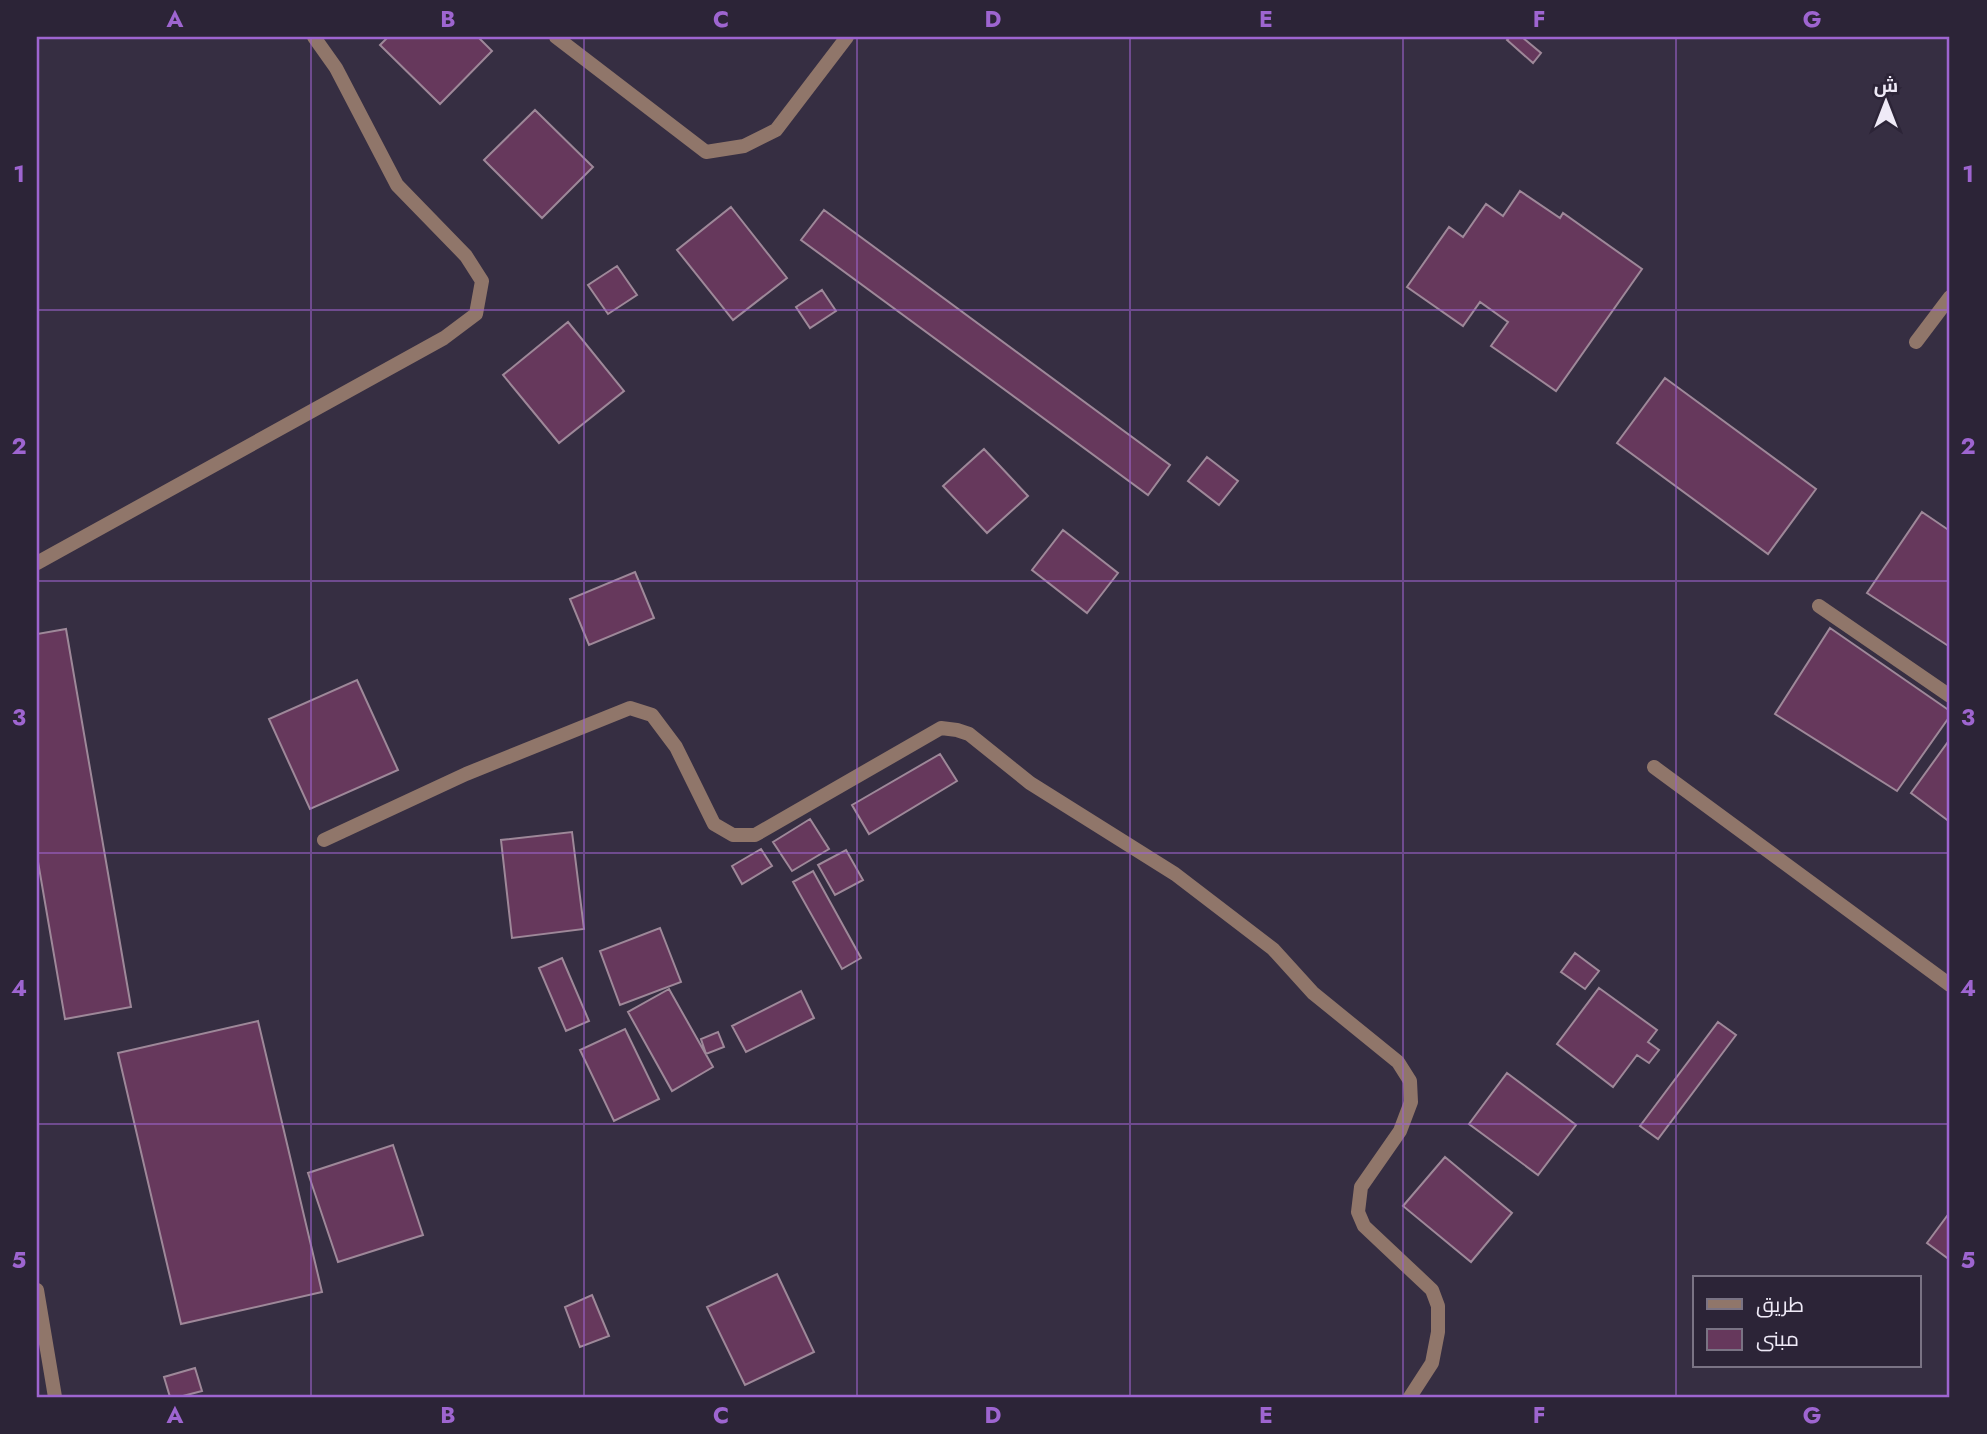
<svg xmlns="http://www.w3.org/2000/svg" width="1987" height="1434" font-family="Jost,Cairo,sans-serif">
<style>
.building{fill:#66385c;stroke:#9e8899;stroke-width:2}
.lines{fill:none;stroke-linecap:round;stroke-linejoin:round}
.service{stroke:#90766a;stroke-width:14}
.minor{stroke:#90766a;stroke-width:14}
.grid{fill:none;stroke:#9e65d0;stroke-width:2;stroke-opacity:0.55}
.neatline{fill:none;stroke:#9e65d0;stroke-width:2.5}
.grid-label{font-size:23px;text-anchor:middle;font-weight:bold;fill:#9e65d0}
</style>
<rect width="100%" height="100%" fill="#362e42"/>
<path class="building" d="M 388,37 L 478,37 L 492,51 L 440,104 L 380,45 Z
M 1510,37 L 1522,37 L 1541,53 L 1533,63 L 1507,40 Z
M 535,110 L 593,167 L 542,218 L 484,160 Z
M 1520,191 L 1560,218 L 1563,213 L 1642,269 L 1556,391 L 1491,346 L 1508,322 L 1480,302 L 1463,326 L 1407,287 L 1449,227 L 1463,237 L 1486,204 L 1503,216 Z
M 731,207 L 787,278 L 733,320 L 677,250 Z
M 824,210 L 1170,465 L 1148,495 L 801,240 Z
M 617,266 L 637,295 L 608,314 L 588,285 Z
M 822,290 L 836,311 L 810,328 L 796,307 Z
M 568,322 L 624,391 L 559,443 L 503,375 Z
M 1665,378 L 1816,489 L 1768,554 L 1617,443 Z
M 984,449 L 1028,496 L 987,533 L 943,486 Z
M 1207,457 L 1238,481 L 1219,505 L 1188,481 Z
M 1922,512 L 1950,531 L 1950,647 L 1867,593 Z
M 1063,530 L 1118,573 L 1087,613 L 1032,570 Z
M 635,572 L 654,618 L 589,645 L 570,599 Z
M 1830,628 L 1950,711 L 1950,716 L 1897,791 L 1775,714 Z
M 66,629 L 131,1007 L 65,1019 L 37,856 L 37,634 Z
M 357,680 L 398,770 L 310,809 L 269,719 Z
M 1950,739 L 1950,822 L 1911,793 Z
M 940,754 L 957,781 L 869,834 L 852,805 Z
M 810,819 L 829,849 L 792,871 L 773,842 Z
M 572,832 L 584,929 L 512,938 L 501,840 Z
M 761,849 L 772,866 L 742,884 L 732,866 Z
M 846,850 L 863,880 L 835,895 L 818,865 Z
M 813,871 L 861,958 L 842,969 L 793,882 Z
M 660,928 L 681,982 L 620,1005 L 600,951 Z
M 1575,953 L 1599,971 L 1585,989 L 1561,972 Z
M 562,958 L 589,1021 L 566,1031 L 539,968 Z
M 1599,988 L 1657,1030 L 1648,1042 L 1659,1050 L 1649,1063 L 1637,1055 L 1613,1087 L 1557,1044 Z
M 669,989 L 713,1067 L 672,1091 L 628,1012 Z
M 801,991 L 814,1018 L 746,1052 L 732,1026 Z
M 258,1021 L 322,1292 L 181,1324 L 118,1053 Z
M 1718,1022 L 1736,1035 L 1658,1139 L 1640,1126 Z
M 625,1029 L 659,1099 L 614,1121 L 580,1050 Z
M 718,1032 L 724,1047 L 706,1054 L 701,1039 Z
M 1507,1073 L 1576,1125 L 1538,1175 L 1469,1124 Z
M 393,1145 L 423,1235 L 338,1262 L 308,1173 Z
M 1445,1157 L 1512,1213 L 1471,1262 L 1403,1206 Z
M 1950,1212 L 1950,1260 L 1927,1243 Z
M 777,1274 L 814,1352 L 745,1385 L 707,1307 Z
M 592,1295 L 609,1336 L 580,1347 L 565,1307 Z
M 195,1368 L 202,1391 L 179,1397 L 170,1397 L 164,1377 Z"/>
<g class="lines">
<path class="service" d="M 556,37 L 706,152 L 744,146 L 776,130 L 847,37"/>
<path class="minor" d="M 1916,342 L 1950,297
M 37,563 L 444,338 L 476,314 L 482,281 L 466,256 L 397,185 L 336,68 L 314,37
M 1819,606 L 1950,696
M 1654,767 L 1950,985
M 324,840 L 466,774 L 630,708 L 652,715 L 676,747 L 714,824 L 733,835 L 755,835 L 941,728 L 957,730 L 969,734 L 1030,783 L 1175,874 L 1273,949 L 1313,993 L 1398,1062 L 1410,1081 L 1411,1102 L 1400,1131 L 1361,1187 L 1358,1212 L 1364,1226 L 1432,1290 L 1438,1306 L 1438,1332 L 1432,1363 L 1410,1397
M 37,1290 L 55,1397"/>
</g>
<path class="grid" d="M 311,37 L 311,1397M 584,37 L 584,1397M 857,37 L 857,1397M 1130,37 L 1130,1397M 1403,37 L 1403,1397M 1676,37 L 1676,1397M 37,310 L 1950,310M 37,581 L 1950,581M 37,853 L 1950,853M 37,1124 L 1950,1124"/>
<rect width="1987" height="1434" fill="none" stroke="#2c2437" stroke-width="77"/>
<rect x="1693" y="1276" width="228" height="91" fill="#2c2437" stroke="#7a7384" stroke-width="2"/>
<rect x="1707" y="1299" width="35" height="10" fill="#90766a" stroke="#7a7384" stroke-width="2"/>
<text x="1756" y="1312" font-size="21" fill="#efeaf7">طريق</text>
<rect x="1707" y="1329" width="35" height="21" fill="#66385c" stroke="#7a7384" stroke-width="2"/>
<text x="1756" y="1346" font-size="21" fill="#efeaf7">مبنى</text>
<g transform="translate(1886 102)" stroke="#2c2437" stroke-width="5" paint-order="stroke">
<path d="M0-5L12 26L0 18L-12 26Z" fill="#efeaf7"/>
<text y="-10" font-size="19" font-weight="bold" text-anchor="middle" fill="#efeaf7">ش</text>
</g>
<rect x="38" y="38" width="1910" height="1358" class="neatline"/>
<g class="grid-label">
<text x="175" y="27">A</text>
<text x="448" y="27">B</text>
<text x="721" y="27">C</text>
<text x="993" y="27">D</text>
<text x="1266" y="27">E</text>
<text x="1539" y="27">F</text>
<text x="1812" y="27">G</text>
<text x="19" y="182">1</text>
<text x="1968" y="182">1</text>
<text x="19" y="454">2</text>
<text x="1968" y="454">2</text>
<text x="19" y="725">3</text>
<text x="1968" y="725">3</text>
<text x="19" y="996">4</text>
<text x="1968" y="996">4</text>
<text x="19" y="1268">5</text>
<text x="1968" y="1268">5</text>
<text x="175" y="1423">A</text>
<text x="448" y="1423">B</text>
<text x="721" y="1423">C</text>
<text x="993" y="1423">D</text>
<text x="1266" y="1423">E</text>
<text x="1539" y="1423">F</text>
<text x="1812" y="1423">G</text>
</g>
</svg>
